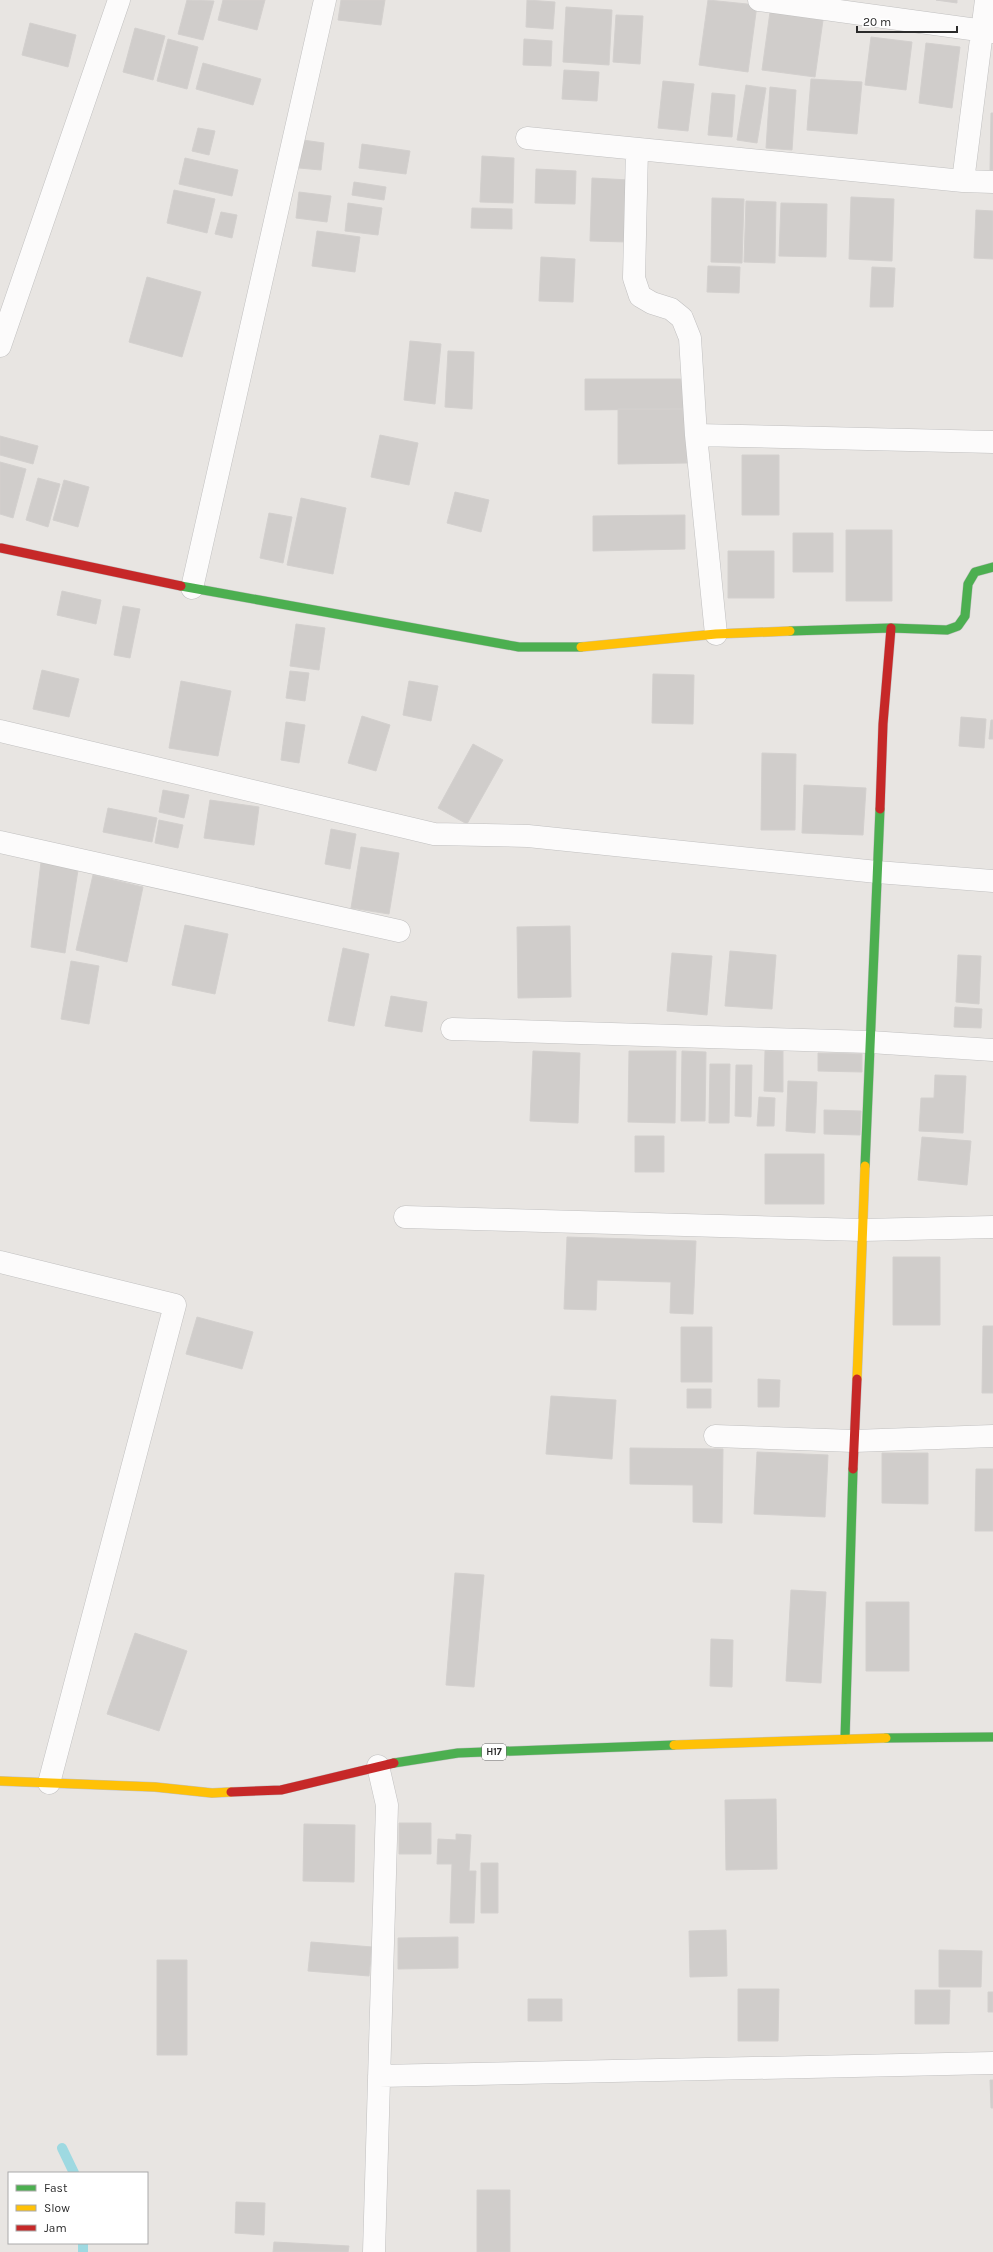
<svg xmlns="http://www.w3.org/2000/svg" width="993" height="2252" font-family="Karla,sans-serif">
<style>
.lines{fill:none;stroke-linecap:round;stroke-linejoin:round}
.stream{stroke:#9ed9e1;stroke-width:10}
.building{fill:#d0cdcb;stroke:#d3d0ce}
.street-casing{stroke:#c1c0c0;stroke-width:23}
.fast-casing{stroke:#c1c0c0;stroke-width:10}
.slow-casing{stroke:#c1c0c0;stroke-width:10}
.jam-casing{stroke:#c1c0c0;stroke-width:10}
.street{stroke:#fcfbfb;stroke-width:22}
.fast{stroke:#4caf50;stroke-width:9}
.slow{stroke:#ffc107;stroke-width:9}
.jam{stroke:#c62828;stroke-width:9}
.labels{text-anchor:middle;dominant-baseline:central;stroke-width:3.5;stroke-linejoin:round;paint-order:stroke}
.shield{fill:#fff;stroke:#6b6b6b;stroke-width:1}
.shield-label{font-size:10px;font-weight:bold;fill:#2b2b2b}
</style>
<rect width="100%" height="100%" fill="#e8e5e2"/>
<g class="lines">
<path class="stream" d="M 62,2148 L 74,2173
M 83,2243 L 83,2252"/>
</g>
<path class="building" d="M 187,0 L 214,1 L 203,40 L 178,34 Z
M 223,0 L 265,0 L 257,30 L 218,20 Z
M 341,0 L 385,0 L 381,25 L 338,20 Z
M 527,0 L 555,2 L 553,29 L 526,27 Z
M 708,0 L 757,5 L 748,72 L 699,65 Z
M 936,0 L 957,0 L 957,3 Z
M 566,7 L 612,10 L 609,65 L 563,62 Z
M 770,12 L 823,20 L 815,77 L 762,70 Z
M 616,15 L 643,16 L 640,64 L 613,62 Z
M 30,23 L 76,35 L 68,67 L 22,55 Z
M 135,28 L 165,36 L 153,80 L 123,72 Z
M 871,37 L 912,42 L 906,90 L 865,85 Z
M 168,39 L 198,47 L 187,89 L 157,81 Z
M 524,39 L 552,41 L 551,66 L 523,65 Z
M 926,43 L 960,47 L 952,108 L 919,103 Z
M 203,63 L 261,79 L 253,105 L 196,89 Z
M 564,70 L 599,72 L 597,101 L 562,99 Z
M 811,79 L 862,82 L 857,134 L 807,130 Z
M 663,81 L 694,84 L 688,131 L 658,128 Z
M 746,85 L 766,88 L 757,143 L 737,140 Z
M 770,87 L 796,90 L 792,150 L 766,148 Z
M 712,93 L 735,95 L 732,137 L 708,135 Z
M 991,113 L 993,113 L 993,170 L 990,170 Z
M 198,128 L 215,131 L 209,155 L 192,151 Z
M 303,140 L 324,143 L 321,170 L 299,168 Z
M 362,144 L 410,151 L 406,174 L 359,168 Z
M 482,156 L 514,158 L 513,203 L 480,202 Z
M 185,158 L 238,170 L 232,196 L 179,184 Z
M 536,169 L 576,171 L 575,204 L 535,203 Z
M 592,178 L 629,180 L 627,242 L 590,241 Z
M 354,182 L 386,187 L 384,200 L 352,195 Z
M 174,190 L 215,199 L 207,233 L 167,223 Z
M 299,192 L 331,196 L 327,222 L 296,218 Z
M 851,197 L 894,199 L 892,261 L 849,259 Z
M 712,198 L 744,199 L 742,263 L 711,262 Z
M 746,201 L 776,202 L 775,263 L 744,262 Z
M 348,203 L 382,208 L 378,235 L 345,231 Z
M 781,203 L 827,204 L 826,257 L 779,256 Z
M 472,208 L 512,209 L 512,229 L 471,228 Z
M 976,210 L 993,211 L 993,259 L 974,258 Z
M 221,212 L 237,215 L 232,238 L 215,234 Z
M 317,231 L 360,237 L 355,272 L 312,266 Z
M 541,257 L 575,259 L 573,302 L 539,301 Z
M 708,266 L 740,267 L 739,293 L 707,292 Z
M 872,267 L 895,268 L 893,307 L 870,307 Z
M 147,277 L 201,292 L 182,357 L 129,342 Z
M 410,341 L 441,344 L 435,404 L 404,400 Z
M 448,351 L 474,352 L 472,409 L 445,407 Z
M 585,379 L 686,379 L 686,409 L 585,410 Z
M 618,409 L 686,409 L 687,463 L 618,464 Z
M 380,435 L 418,443 L 409,485 L 371,477 Z
M 0,436 L 38,446 L 33,464 L 0,455 Z
M 742,455 L 779,455 L 779,515 L 742,515 Z
M 0,462 L 26,469 L 13,518 L 0,514 Z
M 38,478 L 60,484 L 48,527 L 26,520 Z
M 64,480 L 89,487 L 78,527 L 53,520 Z
M 455,492 L 489,500 L 481,532 L 447,523 Z
M 301,498 L 346,508 L 333,574 L 287,565 Z
M 269,513 L 292,517 L 283,563 L 260,558 Z
M 685,515 L 685,549 L 593,551 L 593,516 Z
M 846,530 L 892,530 L 892,601 L 846,601 Z
M 793,533 L 833,533 L 833,572 L 793,572 Z
M 728,551 L 774,551 L 774,598 L 728,598 Z
M 62,591 L 101,600 L 96,624 L 57,615 Z
M 123,606 L 140,609 L 130,658 L 114,655 Z
M 296,624 L 325,628 L 319,670 L 290,666 Z
M 42,670 L 79,679 L 69,717 L 33,709 Z
M 290,671 L 309,673 L 305,701 L 286,698 Z
M 653,674 L 694,675 L 693,724 L 652,723 Z
M 181,681 L 231,691 L 218,756 L 169,748 Z
M 409,681 L 438,686 L 431,721 L 403,715 Z
M 362,716 L 390,725 L 376,771 L 348,763 Z
M 961,717 L 986,719 L 984,748 L 959,746 Z
M 991,720 L 993,720 L 993,739 L 989,739 Z
M 286,722 L 305,725 L 299,763 L 281,760 Z
M 473,744 L 503,760 L 467,824 L 438,808 Z
M 762,753 L 796,754 L 795,830 L 761,830 Z
M 804,785 L 866,788 L 863,835 L 802,833 Z
M 163,790 L 189,795 L 184,818 L 159,812 Z
M 210,800 L 259,807 L 254,845 L 204,838 Z
M 108,808 L 157,818 L 152,842 L 103,832 Z
M 159,820 L 183,825 L 178,848 L 155,843 Z
M 331,829 L 356,834 L 350,869 L 325,864 Z
M 361,847 L 399,853 L 389,914 L 351,908 Z
M 41,862 L 78,870 L 65,953 L 31,947 Z
M 93,875 L 143,887 L 127,962 L 76,950 Z
M 185,925 L 228,934 L 215,994 L 172,985 Z
M 570,926 L 571,997 L 518,998 L 517,927 Z
M 343,948 L 369,954 L 354,1026 L 328,1021 Z
M 730,951 L 776,955 L 772,1009 L 725,1006 Z
M 672,953 L 712,956 L 707,1015 L 667,1011 Z
M 958,955 L 981,956 L 979,1004 L 956,1002 Z
M 71,961 L 99,966 L 89,1024 L 61,1019 Z
M 391,996 L 427,1002 L 422,1032 L 385,1026 Z
M 955,1007 L 982,1009 L 981,1028 L 954,1027 Z
M 533,1051 L 580,1053 L 578,1123 L 530,1121 Z
M 629,1051 L 676,1051 L 675,1123 L 628,1122 Z
M 682,1051 L 706,1052 L 705,1121 L 681,1121 Z
M 765,1051 L 783,1051 L 783,1092 L 764,1091 Z
M 818,1053 L 862,1054 L 862,1072 L 818,1071 Z
M 710,1064 L 730,1064 L 729,1123 L 709,1123 Z
M 736,1065 L 752,1065 L 751,1117 L 735,1116 Z
M 935,1075 L 966,1076 L 963,1133 L 919,1131 L 921,1098 L 934,1098 Z
M 788,1081 L 817,1082 L 815,1133 L 786,1131 Z
M 759,1097 L 775,1098 L 774,1126 L 757,1126 Z
M 824,1110 L 861,1111 L 860,1135 L 824,1134 Z
M 635,1136 L 664,1136 L 664,1172 L 635,1172 Z
M 922,1137 L 971,1141 L 967,1185 L 918,1180 Z
M 765,1154 L 824,1154 L 824,1204 L 765,1204 Z
M 567,1237 L 696,1241 L 693,1314 L 670,1313 L 671,1282 L 597,1280 L 596,1310 L 564,1309 Z
M 893,1257 L 940,1257 L 940,1325 L 893,1325 Z
M 197,1317 L 253,1332 L 242,1369 L 186,1354 Z
M 983,1326 L 993,1326 L 993,1393 L 982,1393 Z
M 681,1327 L 712,1327 L 712,1382 L 681,1382 Z
M 758,1379 L 780,1380 L 779,1407 L 758,1407 Z
M 687,1389 L 711,1389 L 711,1408 L 687,1408 Z
M 551,1396 L 616,1400 L 612,1459 L 546,1454 Z
M 630,1448 L 723,1449 L 722,1523 L 693,1522 L 693,1485 L 630,1484 Z
M 757,1452 L 828,1455 L 825,1517 L 754,1514 Z
M 882,1453 L 928,1453 L 928,1504 L 882,1503 Z
M 976,1469 L 993,1469 L 993,1531 L 975,1531 Z
M 455,1573 L 484,1575 L 474,1687 L 446,1685 Z
M 791,1590 L 826,1592 L 821,1683 L 786,1681 Z
M 866,1602 L 909,1602 L 909,1671 L 866,1671 Z
M 135,1633 L 187,1651 L 159,1731 L 107,1714 Z
M 711,1639 L 733,1640 L 732,1687 L 710,1686 Z
M 776,1799 L 777,1869 L 726,1870 L 725,1800 Z
M 399,1823 L 431,1823 L 431,1854 L 399,1854 Z
M 304,1824 L 355,1825 L 354,1882 L 303,1881 Z
M 456,1834 L 471,1835 L 469,1871 L 476,1871 L 474,1923 L 450,1923 L 452,1864 L 437,1864 L 438,1839 L 456,1840 Z
M 481,1863 L 498,1863 L 498,1913 L 481,1913 Z
M 726,1930 L 727,1976 L 690,1977 L 689,1931 Z
M 458,1937 L 458,1968 L 398,1969 L 398,1938 Z
M 311,1942 L 372,1947 L 369,1976 L 308,1971 Z
M 939,1950 L 982,1951 L 981,1987 L 939,1987 Z
M 157,1960 L 187,1960 L 187,2055 L 157,2055 Z
M 738,1989 L 779,1989 L 778,2041 L 738,2041 Z
M 915,1990 L 950,1990 L 949,2024 L 915,2024 Z
M 988,1992 L 993,1992 L 993,2012 L 988,2012 Z
M 528,1999 L 562,1999 L 562,2021 L 528,2021 Z
M 990,2080 L 993,2080 L 993,2108 L 991,2108 Z
M 477,2190 L 510,2190 L 510,2252 L 477,2252 Z
M 236,2202 L 265,2203 L 264,2235 L 235,2233 Z
M 274,2242 L 349,2246 L 348,2252 L 273,2252 Z"/>
<g class="lines">
<defs>
<path id="street" d="M 759,0 L 993,32
M 527,138 L 963,181 L 993,182
M 637,149 L 634,278 L 640,296 L 652,303 L 671,309 L 682,318 L 690,338 L 696,435 L 716,634
M 963,181 L 986,0
M 0,346 L 119,0
M 696,435 L 993,442
M 192,588 L 325,0
M 0,731 L 434,834 L 528,836 L 877,872 L 993,881
M 0,842 L 399,931
M 452,1029 L 870,1042 L 993,1050
M 405,1217 L 863,1230 L 993,1227
M 0,1262 L 175,1305 L 49,1783
M 715,1436 L 854,1441 L 993,1436
M 379,2076 L 993,2063
M 374,2252 L 387,1805 L 378,1766"/>
<path id="fast" d="M 181,586 L 519,647 L 581,647
M 790,631 L 891,628 L 947,630 L 958,626 L 965,616 L 968,584 L 975,572 L 993,567
M 865,1166 L 880,809
M 886,1738 L 993,1737
M 845,1739 L 853,1469
M 394,1763 L 458,1753 L 674,1745"/>
<path id="slow" d="M 581,647 L 716,634 L 790,631
M 857,1379 L 865,1166
M 674,1745 L 886,1738
M 0,1781 L 155,1787 L 212,1793 L 231,1792"/>
<path id="jam" d="M 1,548 L 181,586
M 880,809 L 883,724 L 891,628
M 853,1469 L 857,1379
M 231,1792 L 281,1790 L 394,1763"/>
</defs>
<use href="#street" class="street-casing"/>
<use href="#fast" class="fast-casing"/>
<use href="#slow" class="slow-casing"/>
<use href="#jam" class="jam-casing"/>
<use href="#street" class="street"/>
<use href="#fast" class="fast"/>
<use href="#slow" class="slow"/>
<use href="#jam" class="jam"/>
</g>
<g class="labels">
<rect class="shield" x="482" y="1744" width="24" height="16" rx="3"/>
<g class="shield-label">
<text x="494" y="1752">H17</text>
</g>
</g>
<rect x="8" y="2172" width="140" height="72" fill="#ffffff" stroke="#aaaaaa"/>
<rect x="16" y="2185" width="20" height="6" fill="#4caf50" stroke="#aaaaaa"/>
<text x="44" y="2192" font-size="12" fill="#2b2b2b">Fast</text>
<rect x="16" y="2205" width="20" height="6" fill="#ffc107" stroke="#aaaaaa"/>
<text x="44" y="2212" font-size="12" fill="#2b2b2b">Slow</text>
<rect x="16" y="2225" width="20" height="6" fill="#c62828" stroke="#aaaaaa"/>
<text x="44" y="2232" font-size="12" fill="#2b2b2b">Jam</text>
<path d="M857 26v6h100v-6" fill="none" stroke="#2b2b2b" stroke-width="2"/>
<text x="863" y="26" font-size="12" fill="#2b2b2b" stroke="#ffffff" stroke-width="3" paint-order="stroke">20 m</text>
</svg>
